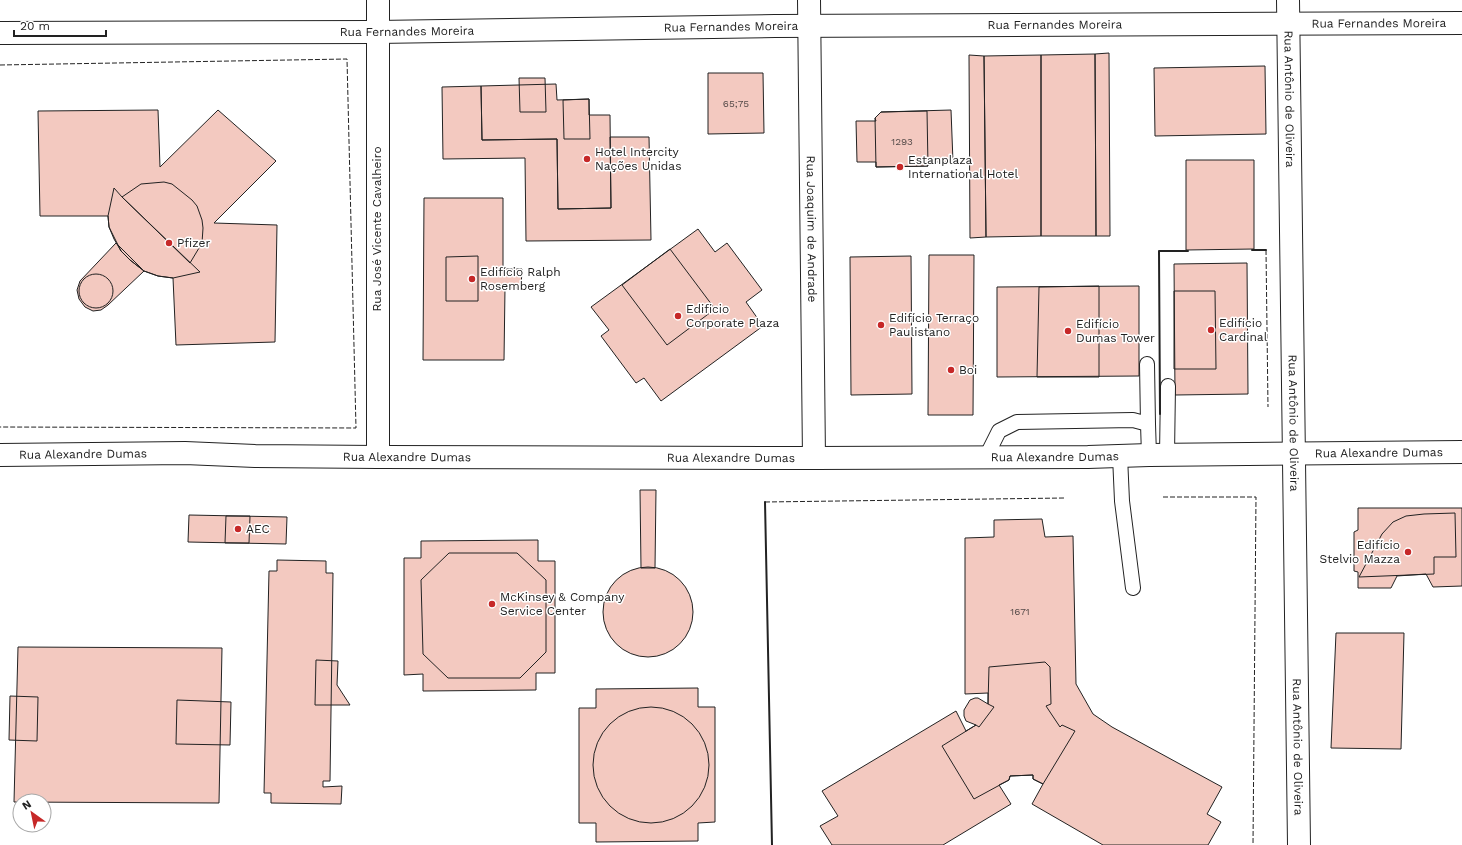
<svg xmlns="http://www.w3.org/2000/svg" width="1462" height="845" font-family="'Work Sans',sans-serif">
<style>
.building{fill:#f3c9c0;stroke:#222}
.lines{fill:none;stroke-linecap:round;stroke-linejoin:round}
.service-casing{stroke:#222;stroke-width:16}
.minor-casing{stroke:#222;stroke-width:24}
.tertiary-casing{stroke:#222;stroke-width:24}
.service{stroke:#fff;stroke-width:14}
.minor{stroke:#fff;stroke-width:22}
.tertiary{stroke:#fff;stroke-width:22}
.fence{stroke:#222;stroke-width:1;stroke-dasharray:5 2;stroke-linecap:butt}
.wall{stroke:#222;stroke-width:2}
.poi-dot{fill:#c62828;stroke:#fff;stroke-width:1.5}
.labels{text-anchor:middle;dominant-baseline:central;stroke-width:3;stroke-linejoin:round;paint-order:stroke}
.number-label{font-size:10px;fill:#564c4a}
.street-label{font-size:12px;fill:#222;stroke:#fff}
.poi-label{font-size:12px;fill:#222;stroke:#fff;text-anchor:start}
</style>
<rect width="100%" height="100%" fill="#fff"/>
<path class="building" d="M 1109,53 L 1110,236 L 1096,236 L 1095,54 Z
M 1095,54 L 1096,236 L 1041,236 L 1041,55 Z
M 969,55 L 984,56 L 986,237 L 970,238 Z
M 1041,55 L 1041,236 L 986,237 L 984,56 Z
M 1265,66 L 1266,134 L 1155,136 L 1154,68 Z
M 708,73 L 763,73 L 764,133 L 708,134 Z
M 519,78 L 545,78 L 546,112 L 520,112 Z
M 556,84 L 557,100 L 589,99 L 589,115 L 610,115 L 611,208 L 558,209 L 557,139 L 482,140 L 481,86 Z
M 481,86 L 482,140 L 557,139 L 558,209 L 611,208 L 610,137 L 649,137 L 651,240 L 526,241 L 525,158 L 443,159 L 442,87 Z
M 589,99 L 590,139 L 564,139 L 563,100 Z
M 158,110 L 160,167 L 218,110 L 276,161 L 214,223 L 277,225 L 275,342 L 176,345 L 173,278 L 158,276 L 144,271 L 130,260 L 121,251 L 114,239 L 109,227 L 108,216 L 40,216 L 38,111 Z
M 951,110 L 953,162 L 928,162 L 928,166 L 876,167 L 876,162 L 857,162 L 856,121 L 876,121 L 875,118 L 881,112 Z
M 927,111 L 928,166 L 876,167 L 875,118 L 881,112 Z
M 1186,160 L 1254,160 L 1254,249 L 1186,250 Z
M 164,182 L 172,184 L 192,200 L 197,206 L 202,220 L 203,228 L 202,243 L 190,263 L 122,197 L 141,184 Z
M 114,188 L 122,197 L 200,272 L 173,278 L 158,276 L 144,271 L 130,260 L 121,251 L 109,227 L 108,216 Z
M 424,198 L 503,198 L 503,269 L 522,269 L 521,288 L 505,288 L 504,360 L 423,360 Z
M 698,229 L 715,252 L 727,243 L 762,290 L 746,302 L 763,326 L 661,401 L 644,378 L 636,383 L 601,336 L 609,330 L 591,307 Z
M 116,243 L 144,271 L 108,305 L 101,310 L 93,311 L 85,307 L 79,299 L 77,290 L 80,281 Z
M 670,249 L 715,309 L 667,345 L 622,285 Z
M 929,255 L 974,255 L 973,415 L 928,415 Z
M 478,256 L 478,301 L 446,301 L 446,257 Z
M 911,256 L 912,394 L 851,395 L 850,257 Z
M 1247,263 L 1248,394 L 1175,395 L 1174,264 Z
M79 291a17 17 0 1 1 34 0a17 17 0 1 1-34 0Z
M 1099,286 L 1099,377 L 1037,377 L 1039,287 Z
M 1139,286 L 1139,376 L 997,377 L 997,287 Z
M 1174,291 L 1215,291 L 1216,369 L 1174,369 Z
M 640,490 L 656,490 L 655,568 L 641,568 Z
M 1358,508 L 1462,508 L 1462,586 L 1433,587 L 1426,574 L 1397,576 L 1391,588 L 1358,588 L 1358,572 L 1354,571 L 1354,532 L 1358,530 Z
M 1455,513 L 1456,557 L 1434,557 L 1434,574 L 1359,577 L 1382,534 L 1393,522 L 1406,516 L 1424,514 Z
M 189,515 L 287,517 L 286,544 L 188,542 Z
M 226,516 L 250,516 L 249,543 L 225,543 Z
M 1042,519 L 1045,537 L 1073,536 L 1076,684 L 1093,714 L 1112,727 L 1222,787 L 1207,814 L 1221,822 L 1208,845 L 1103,845 L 1032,804 L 1043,784 L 1033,779 L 1033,775 L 1010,776 L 1009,780 L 999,785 L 1011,804 L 943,845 L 832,845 L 820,826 L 838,816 L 822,791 L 956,711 L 966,731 L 976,725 L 966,721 L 964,716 L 964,710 L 970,700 L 975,698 L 978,698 L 988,704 L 988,693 L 965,694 L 965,538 L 994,537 L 994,520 Z
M 538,540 L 538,561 L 555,561 L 555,673 L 536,673 L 536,690 L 423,691 L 423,674 L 404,675 L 404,558 L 421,558 L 421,541 Z
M 449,553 L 517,553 L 546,580 L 546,652 L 520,678 L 448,678 L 423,654 L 421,580 Z
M 277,560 L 326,561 L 326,573 L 333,573 L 330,781 L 323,781 L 323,787 L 342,786 L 341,804 L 271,803 L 271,793 L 264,793 L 269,571 L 277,571 Z
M603 612a45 45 0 1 1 90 0a45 45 0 1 1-90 0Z
M 1336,633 L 1404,633 L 1401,749 L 1331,748 Z
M 18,647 L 222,648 L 219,803 L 14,802 Z
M 316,660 L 338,661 L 337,685 L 350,705 L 315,705 Z
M 1045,662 L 1050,667 L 1051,704 L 1046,706 L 1060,727 L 1062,725 L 1075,731 L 1043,784 L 1033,779 L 1033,775 L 1010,776 L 1009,780 L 974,799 L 942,746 L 976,725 L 979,727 L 994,707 L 988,704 L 989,667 Z
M 698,688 L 698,707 L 715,707 L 715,822 L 698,823 L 698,841 L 596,842 L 596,823 L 579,823 L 579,708 L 596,708 L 596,689 Z
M 10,696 L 38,697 L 37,741 L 9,740 Z
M 177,700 L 231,702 L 230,745 L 176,744 Z
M593 765a58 58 0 1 1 116 0a58 58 0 1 1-116 0Z"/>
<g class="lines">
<defs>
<path id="service" d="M 1147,364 L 1148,424
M 1167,455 L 1168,386
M 1120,456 L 1122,501 L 1133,588
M 986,457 L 999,431 L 1017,422 L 1133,420 L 1148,424 L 1149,455"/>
<g id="minor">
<path id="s1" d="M 809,0 L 814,458"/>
<path id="s2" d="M 1288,0 L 1299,845"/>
<path id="s3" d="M 0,33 L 377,32 L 775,26 L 1462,23"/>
<path d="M 378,457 L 378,0"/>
</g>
<g id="tertiary">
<path id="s4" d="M 0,455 L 185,453 L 255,456 L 378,457 L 814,458 L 1088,457 L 1149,455 L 1462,452"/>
</g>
</defs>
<use href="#service" class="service-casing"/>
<use href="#minor" class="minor-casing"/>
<use href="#tertiary" class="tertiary-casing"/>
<use href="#service" class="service"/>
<use href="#minor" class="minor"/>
<use href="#tertiary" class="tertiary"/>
<path class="fence" d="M 0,65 L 347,59 L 356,428 L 0,427
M 1266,250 L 1268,407
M 1163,497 L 1256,497 L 1253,845
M 765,502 L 1064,498"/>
<path class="wall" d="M 1252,250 L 1266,250
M 1160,414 L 1159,251 L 1188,251
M 765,502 L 772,845"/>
</g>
<g class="poi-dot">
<circle cx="587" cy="159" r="4"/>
<circle cx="900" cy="167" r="4"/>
<circle cx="169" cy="243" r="4"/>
<circle cx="472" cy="279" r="4"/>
<circle cx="678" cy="316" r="4"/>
<circle cx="881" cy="325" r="4"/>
<circle cx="1211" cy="330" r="4"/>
<circle cx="1068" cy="331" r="4"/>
<circle cx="951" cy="370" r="4"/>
<circle cx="238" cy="529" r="4"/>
<circle cx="1408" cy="552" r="4"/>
<circle cx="492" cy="604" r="4"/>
</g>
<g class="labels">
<g class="number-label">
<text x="736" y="103">65;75</text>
<text x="902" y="141">1293</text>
<text x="1020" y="611">1671</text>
</g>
<g class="street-label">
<text stroke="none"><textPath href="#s3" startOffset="1379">Rua Fernandes Moreira</textPath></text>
<text stroke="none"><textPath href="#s3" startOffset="1055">Rua Fernandes Moreira</textPath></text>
<text stroke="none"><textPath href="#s3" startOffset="731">Rua Fernandes Moreira</textPath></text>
<text stroke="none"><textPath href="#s3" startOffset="407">Rua Fernandes Moreira</textPath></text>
<text stroke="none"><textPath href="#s2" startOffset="99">Rua Antônio de Oliveira</textPath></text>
<text transform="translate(377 229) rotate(-90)">Rua José Vicente Cavalheiro</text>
<text stroke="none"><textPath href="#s1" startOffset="229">Rua Joaquim de Andrade</textPath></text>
<text stroke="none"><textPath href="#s2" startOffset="423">Rua Antônio de Oliveira</textPath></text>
<text stroke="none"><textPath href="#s4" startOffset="1379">Rua Alexandre Dumas</textPath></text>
<text stroke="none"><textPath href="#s4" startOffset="83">Rua Alexandre Dumas</textPath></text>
<text stroke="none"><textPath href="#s4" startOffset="407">Rua Alexandre Dumas</textPath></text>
<text stroke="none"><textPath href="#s4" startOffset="1055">Rua Alexandre Dumas</textPath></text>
<text stroke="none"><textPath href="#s4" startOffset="731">Rua Alexandre Dumas</textPath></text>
<text stroke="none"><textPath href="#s2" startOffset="747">Rua Antônio de Oliveira</textPath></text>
</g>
<g class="poi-label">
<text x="595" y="152">Hotel Intercity<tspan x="595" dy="14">Nações Unidas</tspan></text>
<text x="908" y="160">Estanplaza<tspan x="908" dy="14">International Hotel</tspan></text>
<text x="177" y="243">Pfizer</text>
<text x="480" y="272">Edifício Ralph<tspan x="480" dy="14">Rosemberg</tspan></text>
<text x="686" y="309">Edificio<tspan x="686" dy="14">Corporate Plaza</tspan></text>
<text x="889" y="318">Edifício Terraço<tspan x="889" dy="14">Paulistano</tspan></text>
<text x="1219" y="323">Edifício<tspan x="1219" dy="14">Cardinal</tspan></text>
<text x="1076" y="324">Edifício<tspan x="1076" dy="14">Dumas Tower</tspan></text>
<text x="959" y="370">Boi</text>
<text x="246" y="529">AEC</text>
<text x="1400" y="545" text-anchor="end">Edifício<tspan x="1400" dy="14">Stelvio Mazza</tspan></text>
<text x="500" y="597">McKinsey &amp; Company<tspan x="500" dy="14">Service Center</tspan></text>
</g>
</g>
<g transform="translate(32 813) rotate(327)"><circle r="19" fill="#ffffff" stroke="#a7a7a7"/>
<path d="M0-3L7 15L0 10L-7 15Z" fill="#c62828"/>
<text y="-6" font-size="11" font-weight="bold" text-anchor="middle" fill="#222222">N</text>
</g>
<path d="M14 30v6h92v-6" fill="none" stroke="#222222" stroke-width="2"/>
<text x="20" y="30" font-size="12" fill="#222222" stroke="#ffffff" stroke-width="3" paint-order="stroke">20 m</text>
</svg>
